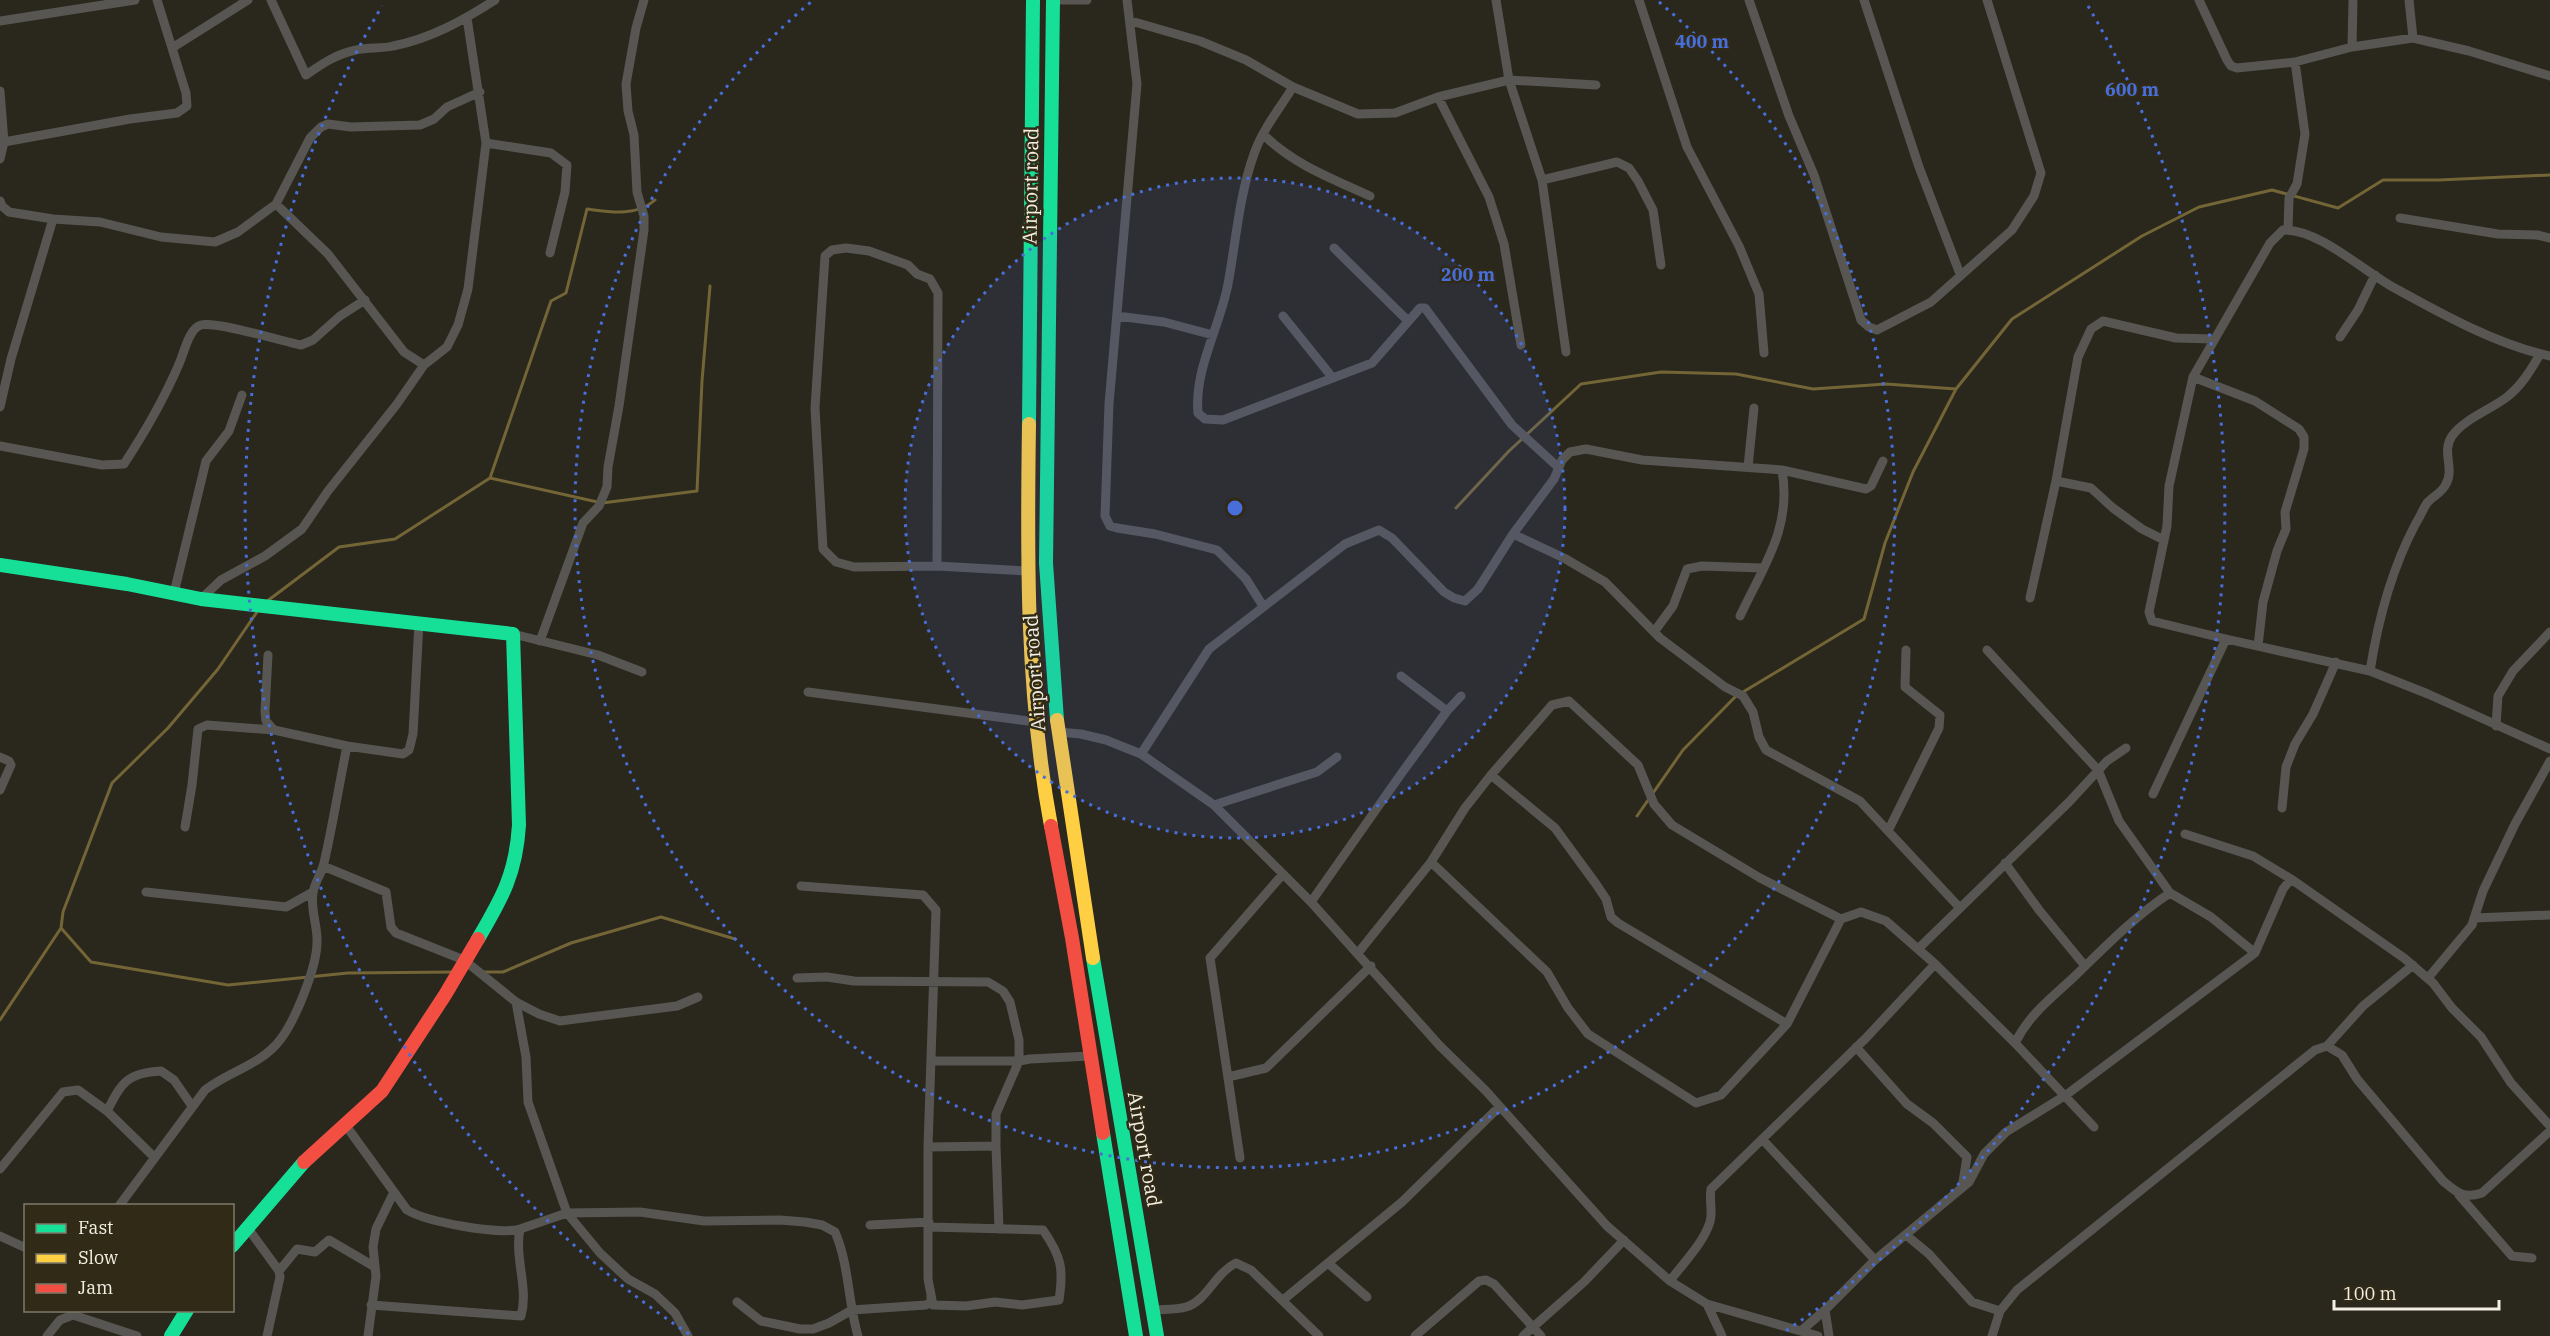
<svg xmlns="http://www.w3.org/2000/svg" width="2550" height="1336" font-family="'IBM Plex Serif',serif">
<style>
.lines{fill:none;stroke-linecap:round;stroke-linejoin:round}
.stream{stroke:#736536;stroke-width:3}
.street{stroke:#575652;stroke-width:9}
.fast{stroke:#16e098;stroke-width:14}
.slow{stroke:#ffcf43;stroke-width:14}
.jam{stroke:#f24e42;stroke-width:14}
.ring{fill:none;stroke:#486eda;stroke-width:3;stroke-dasharray:3 6}
.labels{text-anchor:middle;dominant-baseline:central;stroke-width:5;stroke-linejoin:round;paint-order:stroke}
.street-label{font-size:20px;fill:#f3efe3;stroke:#302a17}
.centre{fill:#486eda;stroke:#302a17;stroke-width:3}
.ring-label{font-size:18px;text-anchor:middle;font-weight:bold;fill:#486eda;stroke:#302a17;stroke-width:5;stroke-linejoin:round;paint-order:stroke}
</style>
<rect width="100%" height="100%" fill="#2a271d"/>
<g class="lines">
<path class="stream" d="M 490,478 L 551,301 L 566,293 L 587,209 C 610,212 636,217 655,200
M 1456,508 L 1509,451 L 1581,384 L 1661,372 L 1736,374 L 1813,389 L 1886,384 L 1956,389
M 266,602 L 339,547 L 395,539 L 490,478 L 602,503 L 697,491 L 702,381 L 710,286
M 1743,692 L 1864,619 L 1885,543 L 1913,472 L 1956,389 L 2012,319 L 2142,236 L 2199,207 L 2272,190 L 2338,208 L 2383,180 L 2439,180 L 2550,175
M 1637,816 L 1683,750 L 1737,695
M 61,928 L 63,912 L 112,783 L 168,728 L 218,669 L 259,609
M 482,972 L 503,972 L 571,943 L 661,917 L 735,939
M 0,1020 L 61,928 L 91,962 L 228,985 L 348,973 L 455,972"/>
<path class="street" d="M 157,0 L 172,48
M 271,0 L 306,75 C 322,64 336,54 356,50 C 368,47 381,49 393,46 C 430,39 464,20 495,0
M 1053,0 L 1087,0
M 1127,0 L 1137,84 L 1109,404 L 1105,516 L 1110,526 L 1117,528 L 1155,534 L 1217,550 L 1246,579 L 1263,606
M 1496,0 L 1509,80 L 1542,180 L 1566,352
M 1639,0 L 1687,147 L 1739,246 L 1759,294 L 1764,353
M 1749,0 L 1789,116 L 1814,175 L 1861,320 L 1869,327 L 1877,330 L 1931,302 L 2012,230 L 2034,196 L 2041,173 L 1987,0
M 1864,0 L 1919,167 L 1960,274
M 2199,0 L 2227,60 L 2231,66 L 2237,68 L 2295,62 L 2352,47 L 2413,38 L 2469,51 L 2550,76
M 2409,0 L 2413,38
M 0,21 L 135,0
M 1131,21 L 1200,41 L 1246,60 L 1293,87 L 1358,114 L 1395,113 L 1438,97 L 1509,80 L 1596,85
M 2352,47 L 2353,0
M 1293,87 C 1280,108 1262,130 1254,154 C 1239,196 1236,241 1228,284 C 1220,327 1194,369 1198,413 L 1205,419 L 1223,420 L 1372,363 L 1420,308 L 1425,308 L 1512,425 L 1559,468
M 0,91 L 4,142 L 0,159
M 1438,97 L 1489,197 L 1504,244 L 1521,345
M 1263,134 C 1292,164 1333,179 1370,196
M 4,142 L 130,119 L 177,113 L 187,106 L 186,93 L 172,48 L 248,0
M 486,143 L 551,153 L 567,165 L 565,192 L 550,253
M 1542,180 L 1617,162 L 1629,168 L 1638,181 L 1653,210 L 1661,265
M 0,201 L 2,206 L 9,212 L 53,219 L 100,222 L 161,237 L 215,242 L 238,232 L 276,204 L 310,138 L 321,127 L 328,124 L 351,127 L 420,125 L 434,119 L 447,107 L 480,92
M 276,204 L 328,254 L 404,352 L 424,365
M 2400,218 L 2498,234 L 2537,235 L 2550,238
M 2288,230 L 2289,198 L 2297,184 L 2305,134 L 2295,62
M 1334,248 L 1408,321
M 1117,316 L 1164,322 L 1213,335
M 1283,316 L 1332,377
M 2340,337 L 2358,310 L 2375,275
M 2550,356 C 2497,345 2438,312 2391,286 C 2361,269 2318,229 2283,230 L 2270,243 L 2193,377 L 2169,486 L 2167,526 L 2149,612 L 2152,621 L 2226,639 L 2370,671 L 2428,694 L 2550,749
M 2193,377 L 2255,401 L 2299,429 L 2304,437 L 2304,449 L 2285,512 L 2286,529 L 2277,551 L 2263,602 L 2258,646
M 0,407 L 11,359 L 53,219
M 0,446 L 102,465 L 124,464 C 145,432 164,399 179,364 C 184,353 189,328 201,325 C 217,321 281,341 301,345 L 313,340 L 340,316 L 365,300
M 1748,467 L 1754,408
M 2056,481 L 2091,488 L 2113,508 L 2142,529 L 2164,540
M 1513,534 L 1564,558 L 1605,582 L 1660,638 L 1725,687 L 1743,696 L 1753,712 L 1759,737 L 1766,750 L 1860,801 L 1959,907
M 937,566 L 938,293 L 930,279 L 917,274 L 908,265 L 869,251 L 846,248 L 832,250 L 825,256 L 815,408 L 823,549 L 836,562 L 854,567 L 937,566 L 1027,571
M 174,593 L 206,461 L 229,431 L 242,395
M 2030,598 L 2056,481 L 2078,357 L 2091,329 L 2103,321 L 2176,338 L 2214,339
M 201,599 L 221,580 L 265,556 L 302,529 L 328,491 L 397,404 L 424,365 L 447,347 L 458,325 L 468,289 L 486,143 L 467,18
M 1740,616 C 1764,565 1792,528 1782,470
M 1654,632 L 1673,606 L 1687,569 L 1702,566 L 1762,568
M 513,634 L 598,655 L 642,672
M 540,641 L 583,523 L 599,506 L 607,487 L 608,467 L 619,406 L 644,230 L 644,216 L 637,192 L 634,135 L 628,111 L 626,84 L 636,28 L 644,0
M 1987,650 L 2098,770 L 2119,821 L 2170,893
M 268,655 L 265,711 L 266,721 L 274,730 L 347,746 L 403,754 L 409,750 L 413,734 L 419,622
M 2370,671 C 2378,620 2392,568 2416,523 C 2420,517 2423,509 2427,503 C 2433,496 2442,493 2446,484 C 2455,468 2441,452 2452,436 C 2464,419 2490,410 2507,397 C 2522,385 2531,370 2540,354
M 1401,676 L 1447,711
M 808,692 L 1036,722
M 2496,726 L 2498,696 L 2513,671 L 2550,632
M 1058,732 L 1081,734 L 1106,740 L 1141,754 L 1214,805 L 1311,902 L 1440,1046 L 1486,1091 L 1607,1226 L 1670,1281 L 1707,1304 L 1818,1336
M 1141,754 L 1209,649 L 1345,544 L 1379,530 L 1392,538 L 1444,592 L 1454,598 L 1465,601 L 1478,589 L 1513,534 L 1554,479 L 1562,460 L 1570,452 L 1586,449 L 1642,460 L 1782,470 L 1866,489 L 1871,486 L 1883,461
M 0,757 L 9,761 L 11,765 L 0,790
M 1491,775 L 1555,828 L 1596,884 L 1606,899 L 1611,917 L 1618,923 L 1787,1024
M 2153,794 L 2226,639
M 1214,805 L 1317,772 L 1337,757
M 2282,808 L 2286,767 L 2295,744 L 2313,714 L 2336,662
M 185,827 L 192,785 L 198,729 L 207,725 L 274,730
M 1888,831 L 1939,728 L 1940,715 L 1905,687 L 1906,650
M 2185,834 L 2253,856 L 2291,879
M 1431,862 L 1547,972 L 1568,1008 L 1588,1034 L 1696,1103 L 1721,1095 L 1787,1024 L 1841,919
M 2005,863 L 2039,910 L 2085,966
M 323,866 L 386,892 L 391,927 L 396,933 L 464,960 L 516,1002 L 539,1014 L 560,1021 L 677,1006 L 698,997
M 801,886 L 923,895 L 936,910 L 928,1147 L 928,1279 L 933,1305 L 966,1306 L 995,1302 L 1022,1305 L 1059,1300 C 1064,1268 1061,1256 1043,1230 L 929,1227
M 146,892 L 286,907 L 313,892
M 1311,902 L 1401,774 L 1447,711 L 1461,696
M 2474,918 L 2550,915
M 1918,949 L 2069,802 L 2107,761 L 2126,748
M 1358,953 L 1431,862 L 1465,808 L 1491,775 L 1552,705 L 1569,701 L 1638,765 L 1654,804 L 1672,825 L 1760,878 L 1841,919 L 1861,912 L 1886,921 L 1935,964 L 2015,1043 L 2094,1127
M 797,978 L 827,977 L 854,981 L 988,982 L 1003,991 L 1010,1002 L 1019,1040 L 1019,1061 L 996,1114 L 996,1146 L 928,1147
M 2428,978 L 2472,925 L 2483,891 L 2515,824 L 2550,761
M 516,1002 L 526,1057 L 528,1102 L 567,1213 L 600,1253 L 628,1279 L 655,1294 L 675,1313 L 688,1336
M 2015,1043 C 2030,1013 2053,997 2076,975 C 2106,946 2135,916 2170,893 L 2211,917 L 2255,953
M 2327,1046 L 2363,1006 L 2413,965
M 1856,1047 L 1907,1104 L 1933,1123 L 1967,1157 L 1962,1188
M 931,1061 L 1019,1061 L 1030,1059 L 1090,1056
M 1228,1077 L 1266,1068 L 1371,966
M 107,1111 C 122,1082 127,1073 161,1071 L 174,1080 L 192,1106
M 344,1123 L 407,1210 C 427,1222 498,1235 520,1229
M 1762,1139 L 1875,1260
M 996,1146 L 999,1229
M 1240,1158 L 1210,958 L 1283,874
M 0,1169 L 63,1092 L 78,1090 L 107,1111 L 154,1157
M 2459,1195 L 2512,1256 L 2532,1258
M 119,1206 L 205,1090 C 229,1071 261,1065 280,1040 C 295,1021 317,967 317,942 C 318,927 310,909 313,893 C 314,883 322,873 324,863 C 333,824 339,785 347,746
M 870,1225 L 929,1222
M 247,1227 L 279,1271 L 280,1277 L 267,1336
M 1906,1235 L 1929,1254 L 1972,1302 L 2000,1311
M 0,1236 L 26,1248
M 1328,1263 L 1367,1297
M 279,1271 L 297,1249 L 315,1252 L 329,1240 L 375,1267
M 1670,1281 C 1683,1263 1703,1244 1710,1222 C 1713,1212 1709,1200 1711,1189 L 1866,1038 L 1935,964
M 1283,1300 L 1402,1202 L 1499,1107
M 737,1302 L 761,1321 L 800,1329 L 813,1329 L 829,1323 L 852,1310 L 926,1305 L 931,1302 L 931,1296
M 1707,1304 L 1722,1336
M 371,1305 L 521,1316 C 529,1288 514,1258 520,1229 L 567,1213 L 640,1212 L 704,1221 L 780,1220 L 805,1222 L 822,1225 L 835,1232 C 849,1264 848,1302 858,1336
M 1153,1310 C 1163,1309 1176,1310 1186,1307 C 1207,1301 1215,1273 1236,1263 L 1251,1270 L 1319,1336
M 1825,1310 L 1829,1336
M 1801,1331 L 1825,1310 L 1875,1260 L 1969,1182 L 1984,1154 L 2006,1132 L 2066,1095 L 2255,953 L 2283,889 L 2291,879 L 2404,958 L 2433,983 L 2452,1008 L 2481,1037 L 2511,1083 L 2550,1126
M 47,1336 L 60,1320 L 73,1315 L 137,1336
M 368,1336 L 376,1276 L 373,1247 L 376,1229 L 394,1192
M 1415,1336 L 1479,1281 L 1486,1280 L 1494,1284 L 1541,1336
M 1523,1336 L 1584,1282 L 1624,1240
M 1992,1336 L 2000,1311 L 2017,1290 L 2315,1050 L 2327,1046 L 2342,1055 L 2357,1079 L 2443,1181 C 2457,1193 2464,1199 2482,1193 L 2550,1131"/>
<path class="fast" d="M 1053,0 L 1046,563 L 1057,720
M 1029,424 L 1033,0
M 0,565 L 127,584 L 201,599 L 513,634 L 519,825 C 516,874 502,898 478,939
M 1093,958 L 1157,1336
M 1103,1133 L 1136,1336
M 232,1246 L 304,1162
M 171,1336 L 187,1310"/>
<path class="slow" d="M 1029,424 C 1027,558 1026,693 1051,826
M 1057,720 L 1093,958"/>
<path class="jam" d="M 1051,826 L 1072,938 L 1103,1133
M 304,1162 L 382,1091 L 445,995 L 478,939"/>
</g>
<circle cx="1235" cy="508" r="330" fill="#486eda" fill-opacity=".12"/>
<g class="ring">
<circle cx="1235" cy="508" r="330"/>
<path d="M1659 2A660 660 0 1 1 811 2"/>
<path d="M689 1334A990 990 0 0 1 382 6M2088 6A990 990 0 0 1 1781 1334"/>
</g>
<g class="labels">
<g class="street-label">
<text transform="translate(1030 186) rotate(-89)">Airport road</text>
<text transform="translate(1034 673) rotate(-94)">Airport road</text>
<text transform="translate(1145 1149) rotate(80)">Airport road</text>
</g>
</g>
<circle cx="1235" cy="508" r="9" class="centre"/>
<g class="ring-label">
<text x="1702" y="48">400 m</text>
<text x="2132" y="96">600 m</text>
<text x="1468" y="281">200 m</text>
</g>
<rect x="24" y="1204" width="210" height="108" fill="#302a17" stroke="#7e7969" stroke-width="1.5"/>
<rect x="36" y="1224" width="30" height="9" fill="#16e098" stroke="#7e7969" stroke-width="1.5"/>
<text x="78" y="1234" font-size="18" fill="#f3efe3">Fast</text>
<rect x="36" y="1254" width="30" height="9" fill="#ffcf43" stroke="#7e7969" stroke-width="1.5"/>
<text x="78" y="1264" font-size="18" fill="#f3efe3">Slow</text>
<rect x="36" y="1284" width="30" height="9" fill="#f24e42" stroke="#7e7969" stroke-width="1.5"/>
<text x="78" y="1294" font-size="18" fill="#f3efe3">Jam</text>
<path d="M2334 1300v9h165v-9" fill="none" stroke="#f3efe3" stroke-width="3"/>
<text x="2343" y="1300" font-size="18" fill="#f3efe3" stroke="#302a17" stroke-width="4.5" paint-order="stroke">100 m</text>
</svg>
